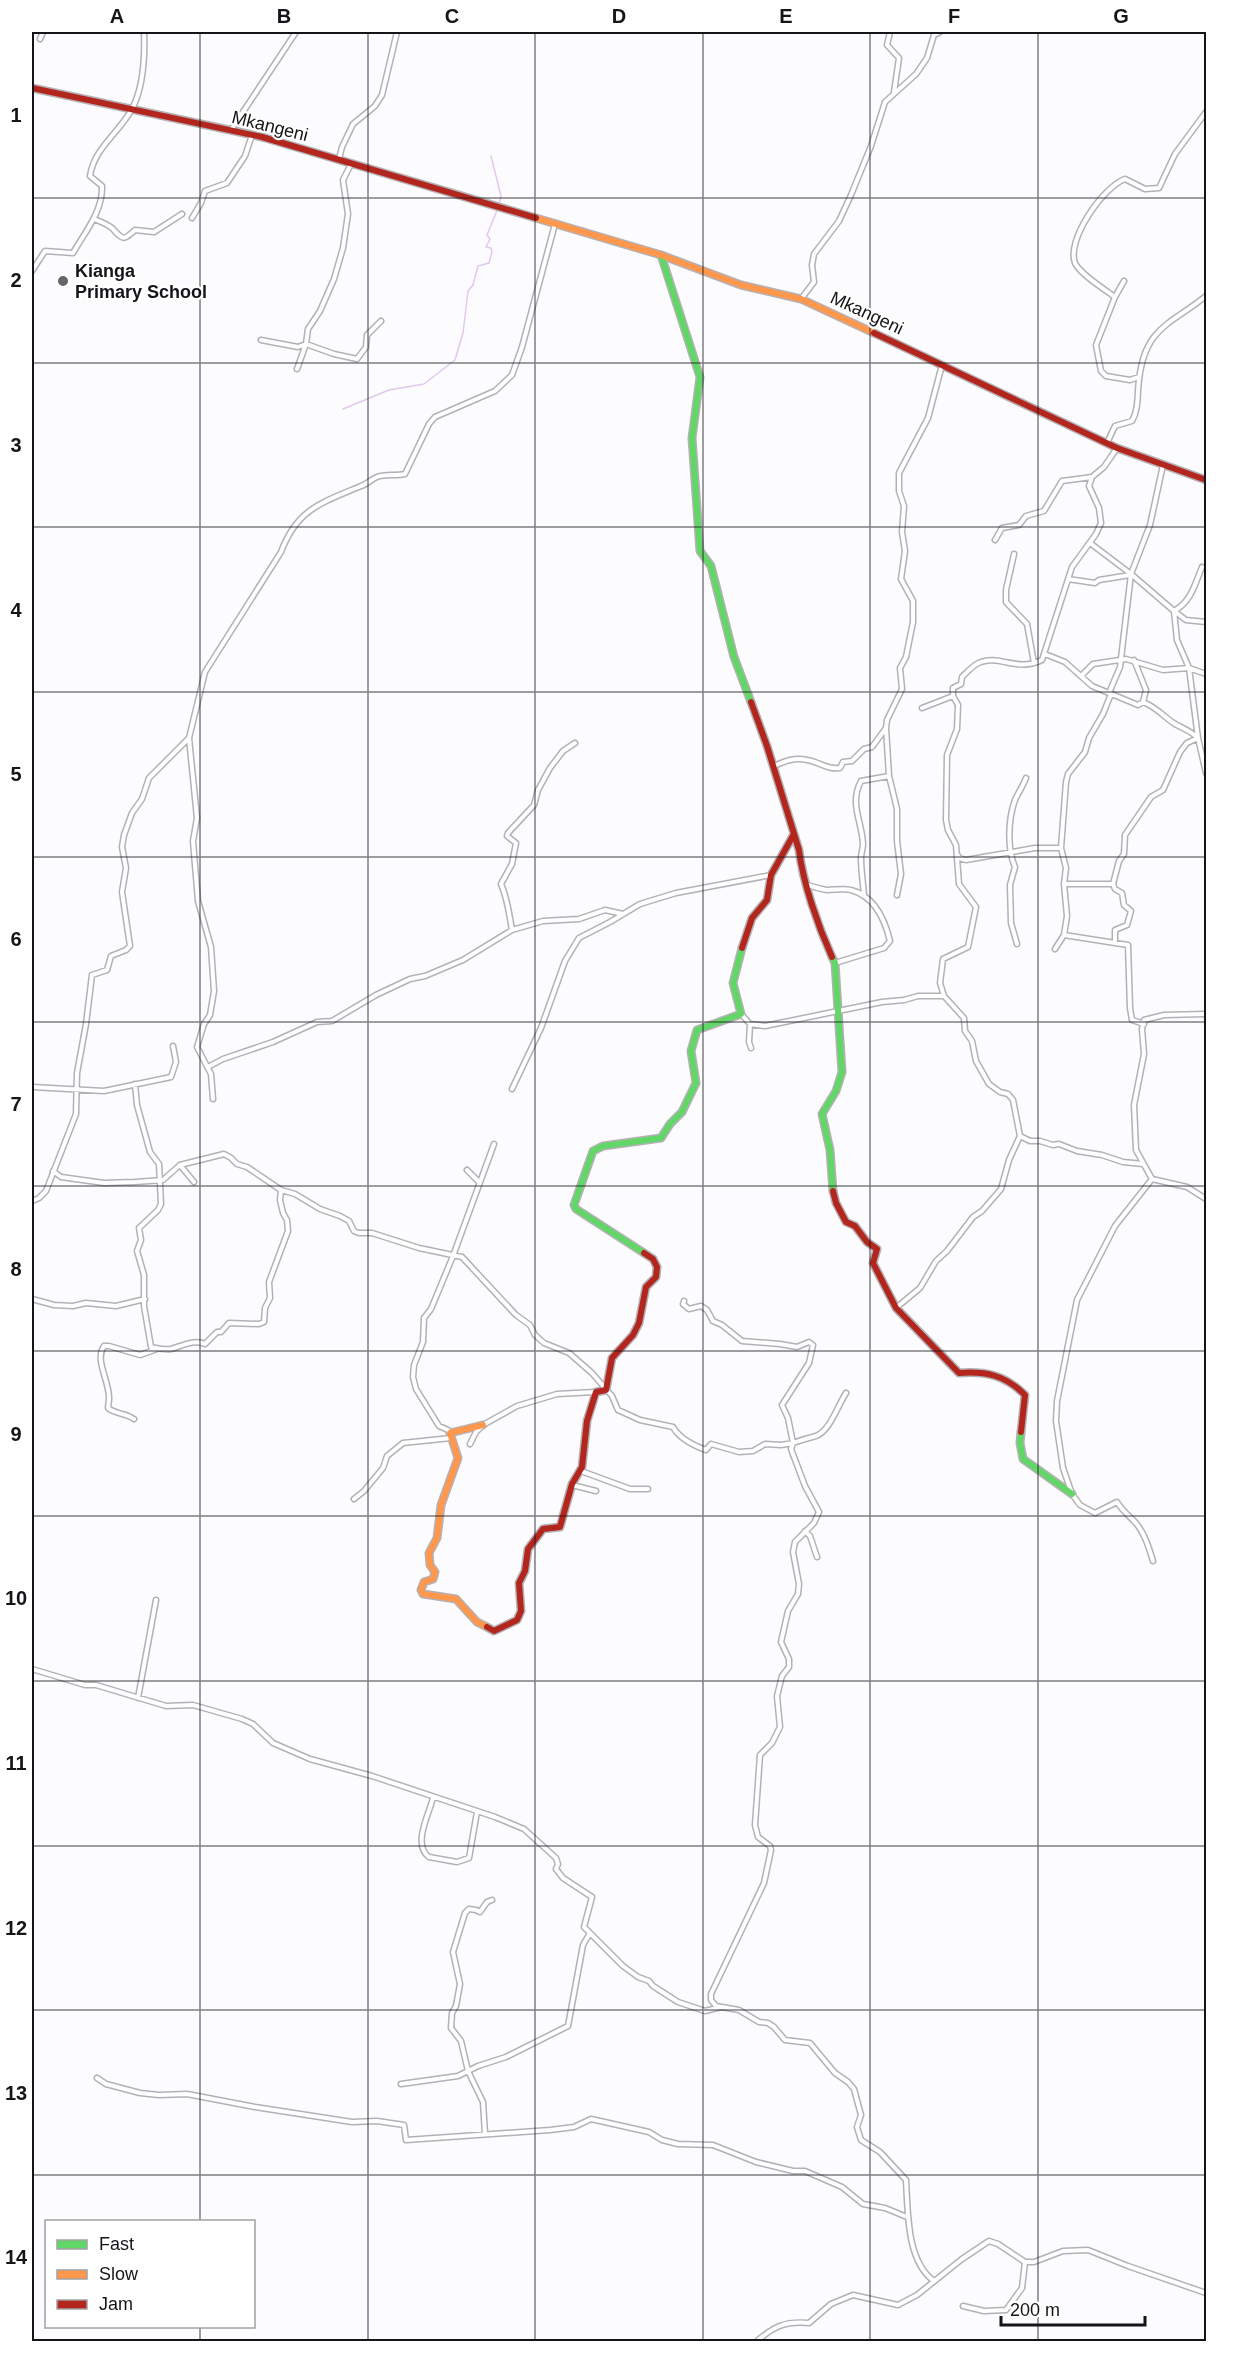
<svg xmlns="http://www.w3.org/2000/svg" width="1238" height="2373" font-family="Arial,sans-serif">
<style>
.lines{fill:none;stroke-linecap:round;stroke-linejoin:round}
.stream{stroke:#e1c9ed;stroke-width:1.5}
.street-casing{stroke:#b4b1b6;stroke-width:7}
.fast-casing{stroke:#b4b1b6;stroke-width:9}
.slow-casing{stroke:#b4b1b6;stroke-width:9}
.jam-casing{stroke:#b4b1b6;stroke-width:9}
.street{stroke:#fffeff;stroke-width:4}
.fast{stroke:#63d668;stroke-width:6}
.slow{stroke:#ff974d;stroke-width:6}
.jam{stroke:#b3261e;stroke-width:6}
.grid{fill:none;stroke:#171419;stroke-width:1.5;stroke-opacity:0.55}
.poi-dot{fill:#676569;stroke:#fff;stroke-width:2}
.labels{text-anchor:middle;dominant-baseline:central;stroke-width:4.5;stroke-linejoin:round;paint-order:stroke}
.street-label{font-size:18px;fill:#171419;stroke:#fff}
.poi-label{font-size:18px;font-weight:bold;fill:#171419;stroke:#fff;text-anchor:start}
.neatline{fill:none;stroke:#171419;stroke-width:2}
.grid-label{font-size:20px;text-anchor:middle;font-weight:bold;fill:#171419}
</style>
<rect width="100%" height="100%" fill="#fcfbfd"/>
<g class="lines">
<path class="stream" d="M 491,156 L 501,196 L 499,204
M 343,409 L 389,390 L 424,384 L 455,360 L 463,333 L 468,291 L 473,285 L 478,266 L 489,263 L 492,252 L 491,248 L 486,247 L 490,239 L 487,235 L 498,208"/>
<defs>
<path id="street" d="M 890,32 L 887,45 L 899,58 L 894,92
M 40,39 L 43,32
M 231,130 L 296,32
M 339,159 L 342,147 L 353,124 L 375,106 L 382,95 L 397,32
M 192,218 L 201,203 L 205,191 L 227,183 L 245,156 L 252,135
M 94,219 C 99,221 107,224 112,228 C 123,240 123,241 135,230 L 154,232 L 182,214
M 32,271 L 45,251 L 73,253 C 85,232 103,211 102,186 L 90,176 C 94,148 119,133 132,109 C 144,86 145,57 144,32
M 1124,281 L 1115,297 L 1096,345 L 1101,371 L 1106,376 L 1130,380 L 1139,377
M 1115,297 C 1104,289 1080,274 1075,263 C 1066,240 1103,187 1125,179 L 1145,189 L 1159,188 L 1175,154 L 1206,112
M 801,299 L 814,282 L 812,265 L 814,254 L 839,221 L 851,195 L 871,146 L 885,102 L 916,74 L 927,58 L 934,35 L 940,32
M 261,340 L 298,347 L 306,344 L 334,354 L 357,359 L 366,347 L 367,335 L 381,321
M 297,369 L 306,344 L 308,329 L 320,311 L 334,279 L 343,248 L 348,214 L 343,180 L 351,164
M 1107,443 L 1115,426 L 1132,421 C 1139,409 1137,394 1139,380 C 1145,327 1170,325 1206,296
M 995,540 L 1002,528 L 1019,525 L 1026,516 L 1044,511 L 1062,481 L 1092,477
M 1090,543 L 1131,574 L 1174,611 L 1177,640 L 1189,668 L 1198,738 L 1206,773
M 1014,554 L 1006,590 L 1006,602 L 1027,624 L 1034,663
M 1202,567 C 1195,584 1191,602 1174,611 L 1186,620 L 1206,622
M 1068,579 L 1095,583 L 1099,580 L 1130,575
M 1045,654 L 1065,662 L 1092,686 L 1138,705 L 1143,702
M 1081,676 L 1093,664 L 1126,659 L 1163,670 L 1189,668 L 1206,674
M 1109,693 L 1120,667 L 1131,574 L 1150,525 L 1163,465
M 953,696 L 958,705 L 957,729 L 947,755 L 946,820 L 948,830 L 956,845 L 959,884 L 976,907 L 968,947 L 943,959 L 940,983 L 944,996 L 964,1018 L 965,1031 L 972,1041 L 976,1061 L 989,1084 L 1000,1092 L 1008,1094 L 1013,1100 L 1020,1136 L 1030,1141 L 1040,1141 L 1053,1145 L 1059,1144 L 1077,1151 L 1102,1155 L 1123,1162 L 1143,1164
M 922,708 L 953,696 L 953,688 L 961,684 L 962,677 C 967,672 974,664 981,662 C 999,655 1018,672 1042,660 L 1072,567 L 1096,534 L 1101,523 L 1099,508 L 1089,486 L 1092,477 L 1104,467 L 1117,448
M 886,728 L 889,776 L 897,809 L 897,841 L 901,874 L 897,895
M 774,766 C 785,761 795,757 807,760 C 820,762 827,770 840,768 L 843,762 L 852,761 L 864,749 L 872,747 L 886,728 L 887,720 L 902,689 L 900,668 L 906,657 L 913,622 L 913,601 L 901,579 L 905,551 L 902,532 L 904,506 L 899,491 L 899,473 L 928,418 L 942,365
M 957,854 L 959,858 L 966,860 L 1035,848 L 1061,848
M 1064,884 L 1113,884 L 1115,889 L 1122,893 L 1124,905 L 1131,911 L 1127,925 L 1115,930 L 1115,942
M 1113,884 L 1119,861 L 1124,854 L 1125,835 L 1151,797 L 1163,790 L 1180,752 L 1187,743 L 1198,738 C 1190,730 1181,728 1172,722 C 1162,715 1156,707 1143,702 L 1146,690 L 1134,660
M 808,885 C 814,887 821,889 827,890 C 835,890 844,888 851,890 C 874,896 885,920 890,941 L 884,948 L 835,963
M 864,895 C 863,883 861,870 861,858 C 861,853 863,849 863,844 C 862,821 849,804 861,781 L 889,776
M 512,930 C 509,914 508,900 501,884 L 512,864 L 516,843 L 507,836 L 508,833 L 534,805 L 538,790 L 550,768 L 563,751 L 575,743
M 1064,935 L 1128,945 L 1130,1008 L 1132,1020 L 1144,1024
M 1017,944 L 1011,923 L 1010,885 L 1015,867 C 1007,849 1008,819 1015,800 C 1018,793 1023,786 1026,778
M 1055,949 L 1064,935 L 1067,916 L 1064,884 L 1066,868 L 1061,848 L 1066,782 L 1068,774 L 1085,752 L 1089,738 L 1103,714 L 1111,694
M 741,1014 L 750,1024 L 765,1026 L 882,1002 L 904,1000 L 918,996 L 944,996
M 1206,1014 L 1164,1015 L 1144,1020 L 1142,1029 L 1144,1054 L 1134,1105 L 1136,1150 L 1152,1179 L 1187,1187 L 1206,1199
M 750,1024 L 749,1042 L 751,1048
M 208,1067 L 223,1059 L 273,1042 L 317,1022 L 332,1021 L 376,995 L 410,979 L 425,976 L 463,960 L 512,930 L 543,921 L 579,919 L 605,910 L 623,914
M 135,1084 L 137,1105 L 150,1152 L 159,1164 L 161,1204 L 158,1210 L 139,1228 L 141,1240 L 137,1251 L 144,1275 L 144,1306 L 151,1347 C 157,1348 165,1350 171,1349 C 182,1346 194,1339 205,1344 L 217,1332 L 221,1332 L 229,1323 L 259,1324 L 264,1322 L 265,1308 L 270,1298 L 269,1282 L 288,1231 L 287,1220 L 283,1213 L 280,1200 L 281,1190
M 32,1087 L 104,1091 L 171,1077 L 176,1062 L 173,1046
M 512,1089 L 541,1028 L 565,961 L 579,938 L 610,922 L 640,904 L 676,893 L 771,875
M 213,1099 L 211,1074 L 197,1047 L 204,1024 L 210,1015 L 214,991 L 211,947 L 198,901 L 193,841 L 197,818 L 189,738 L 205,672 L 281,552 C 297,509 321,503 361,486 C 367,484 372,479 377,477 C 385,474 396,476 405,474 L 429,424 L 435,417 L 495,391 L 512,375 L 522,347 L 555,224
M 180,1165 L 224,1154 L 231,1158 L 237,1164 L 247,1167 L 281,1190 L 295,1194 L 320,1209 L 340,1216 L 349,1221 L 354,1231 L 359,1233 L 372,1233 L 419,1248 L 462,1257 L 516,1315 L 530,1325 L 535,1335 L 544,1343 L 569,1353 L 592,1373 L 612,1396 L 618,1410 L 640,1420 L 673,1427 C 679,1438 695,1446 706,1450 L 711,1444 L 739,1452 L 753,1451 L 765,1444 L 781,1445 L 793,1443 L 788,1418 L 782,1405 L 809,1363 L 813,1345 L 809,1342 L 797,1347 L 780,1344 L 742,1341 L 722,1325 L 713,1321 L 707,1310 L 701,1306 L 689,1309 L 683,1304 L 684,1301
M 467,1170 L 479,1182
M 53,1171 L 61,1177 L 104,1183 L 135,1182 L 163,1180 L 180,1165 L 194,1182
M 1152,1179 L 1115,1226 L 1077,1300 L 1057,1401 L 1056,1421 L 1063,1468 L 1072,1494 L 1080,1505 L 1095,1513 L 1117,1502 C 1122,1510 1127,1514 1134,1521 C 1144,1531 1149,1548 1153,1561
M 32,1201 L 39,1198 L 46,1191 L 76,1114 L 77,1073 L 86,1024 L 92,975 L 107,970 L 111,956 L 126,950 L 130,946 L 122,892 L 126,868 L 122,847 L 124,835 L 132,813 L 142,799 L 149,778 L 189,738
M 32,1299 L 54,1305 L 73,1306 L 86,1303 L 116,1306 L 145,1299
M 896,1308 L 920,1288 L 936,1261 L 947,1251 L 973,1217 L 982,1211 L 1001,1189 L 1009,1160 L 1020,1136
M 846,1393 C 838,1405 830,1431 816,1436 C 808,1438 801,1440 793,1443 L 791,1449 L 805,1486 L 819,1512 L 814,1523 L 795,1542 L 793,1552 L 799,1584 L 798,1594 L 788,1611 L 781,1642 L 789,1659 L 789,1667 L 782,1676 L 777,1696 L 780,1727 L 772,1743 L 760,1755 L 755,1825 L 758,1837 L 770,1846 L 771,1850 L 764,1883 L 711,1994 L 711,2000 L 716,2006 L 739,2010 L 759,2022 L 768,2023 L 774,2027 L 785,2040 L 810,2043 L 835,2073 L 848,2082 L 854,2089 L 861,2115 L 857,2127 L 861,2140 L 880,2152 L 906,2180 C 908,2210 906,2261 934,2281
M 134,1419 C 126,1413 115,1414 108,1408 C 108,1405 109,1402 109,1399 C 110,1382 94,1360 104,1346 L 109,1346 L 140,1355 L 157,1349
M 450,1433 L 448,1430 L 439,1426 L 416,1389 L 413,1377 L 414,1365 L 423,1342 L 424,1318 L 431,1309 L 453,1256 L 494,1144
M 470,1444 L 476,1432 L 483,1425 L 517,1406 L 557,1394 L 595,1392
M 581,1471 L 630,1489 L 648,1489
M 572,1485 L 596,1491
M 354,1499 L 364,1491 L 383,1468 L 387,1456 L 403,1443 L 451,1438
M 805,1531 L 810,1536 L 817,1557
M 32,1669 L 85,1685 L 96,1685 L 166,1706 L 193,1705 L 242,1719 L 253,1724 L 273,1743 L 310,1759 L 372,1776 L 495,1817 L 524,1829 L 556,1858 L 558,1864 L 556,1869 L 563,1878 L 592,1897 L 584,1927 L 623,1966 L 638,1977 L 649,1981 L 653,1986 L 678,2002 L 705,2011 L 721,2007
M 138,1698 L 156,1600
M 433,1798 C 429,1814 412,1845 429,1857 L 457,1862 L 469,1858 L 477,1812
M 97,2078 L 106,2084 L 140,2093 L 159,2095 L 187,2094 L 255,2107 L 352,2122 L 377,2121 L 404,2125 L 406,2140 L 550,2130 L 574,2127 L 591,2119 L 649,2132 L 662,2140 L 678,2144 L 713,2145 L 756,2162 L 793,2171 L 805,2171 L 842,2187 L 863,2204 L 885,2208 L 907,2217
M 401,2084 L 458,2076 L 478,2066 L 506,2057 L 568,2026 L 583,1945 L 590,1933
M 485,2134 L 483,2102 L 468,2071 L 461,2041 L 451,2028 L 452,2013 L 456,2006 L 460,1984 L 453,1952 L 465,1913 L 469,1909 L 476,1910 L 480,1912 L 487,1902 L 492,1900
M 963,2306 L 984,2311 L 1006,2310 L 1022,2288 L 1025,2262
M 756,2342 C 774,2326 785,2321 809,2323 L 831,2304 L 853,2295 L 898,2305 L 917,2295 L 962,2259 L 989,2241 L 998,2244 L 1025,2262 L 1034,2262 L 1063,2251 L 1088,2250 L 1128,2266 L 1206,2293"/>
<path id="fast" d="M 661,255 L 700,377 L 692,438 L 700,551 L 711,566 L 734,657 L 751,702
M 832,957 L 835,963 L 842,1072 L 836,1091 L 822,1114 L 830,1150 L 833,1191
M 644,1253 L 576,1209 L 574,1205 L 593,1151 L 603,1146 L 661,1138 L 670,1124 L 682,1112 L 696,1083 L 691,1051 L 697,1030 L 741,1014 L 733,983 L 742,948
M 1021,1432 L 1020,1443 L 1023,1459 L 1072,1494"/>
<path id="slow" d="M 536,218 L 661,255 L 741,285 L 801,299 L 874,333
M 483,1425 L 450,1433 L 458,1458 L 441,1505 L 437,1538 L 429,1553 L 430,1565 L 435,1572 L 433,1579 L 424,1582 L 421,1590 L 423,1594 L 456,1599 L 477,1622 L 487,1627"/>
<path id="jam" d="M 32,88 L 262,137 L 536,218
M 874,333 L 1117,448 L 1206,480
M 751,702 L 767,746 L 799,850 C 803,883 818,926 832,957
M 742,948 L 752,918 L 767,900 L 771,875 L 794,834
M 833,1191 L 836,1203 L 846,1222 L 855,1226 L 867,1242 L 877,1249 L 873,1263 L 896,1308 L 959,1373 C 986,1371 1005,1375 1025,1395 L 1021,1432
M 487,1627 L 494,1631 L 517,1620 L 521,1611 L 519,1583 L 525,1571 L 528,1549 L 543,1529 L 560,1527 L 572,1484 L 582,1467 L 587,1421 L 596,1392 L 606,1390 L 612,1358 L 633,1335 L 639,1323 L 646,1287 L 656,1277 L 657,1267 L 653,1259 L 644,1253"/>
</defs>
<use href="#street" class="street-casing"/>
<use href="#fast" class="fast-casing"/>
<use href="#slow" class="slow-casing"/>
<use href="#jam" class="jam-casing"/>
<use href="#street" class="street"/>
<use href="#fast" class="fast"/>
<use href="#slow" class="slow"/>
<use href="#jam" class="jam"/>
</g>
<path class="grid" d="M 200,32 L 200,2222M 368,32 L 368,2342M 535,32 L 535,2342M 703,32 L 703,2342M 870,32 L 870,2342M 1038,32 L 1038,2342M 32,198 L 1206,198M 32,363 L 1206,363M 32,527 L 1206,527M 32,692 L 1206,692M 32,857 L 1206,857M 32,1022 L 1206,1022M 32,1186 L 1206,1186M 32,1351 L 1206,1351M 32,1516 L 1206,1516M 32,1681 L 1206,1681M 32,1846 L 1206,1846M 32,2010 L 1206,2010M 32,2175 L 1206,2175M 200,2326 L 200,2342"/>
<circle class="poi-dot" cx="63" cy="281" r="6"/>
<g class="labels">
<g class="street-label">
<text transform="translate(270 126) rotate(14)">Mkangeni</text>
<text transform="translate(867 313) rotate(25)">Mkangeni</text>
</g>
<g class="poi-label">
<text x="75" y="271">Kianga<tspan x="75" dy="21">Primary School</tspan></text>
</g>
</g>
<rect width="1238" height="2373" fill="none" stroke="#ffffff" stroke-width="66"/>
<rect x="45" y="2220" width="210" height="108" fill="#ffffff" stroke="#a2a1a3" stroke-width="1.5"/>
<rect x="57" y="2240" width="30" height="9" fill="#63d668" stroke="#a2a1a3" stroke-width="1.5"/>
<text x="99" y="2250" font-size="18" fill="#171419">Fast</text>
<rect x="57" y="2270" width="30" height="9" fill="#ff974d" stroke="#a2a1a3" stroke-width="1.5"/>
<text x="99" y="2280" font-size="18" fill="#171419">Slow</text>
<rect x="57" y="2300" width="30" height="9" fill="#b3261e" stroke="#a2a1a3" stroke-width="1.5"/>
<text x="99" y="2310" font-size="18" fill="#171419">Jam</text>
<path d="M1001 2316v9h144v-9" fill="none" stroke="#171419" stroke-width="3"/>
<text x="1010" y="2316" font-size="18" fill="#171419" stroke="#ffffff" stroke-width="4.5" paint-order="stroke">200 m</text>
<rect x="33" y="33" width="1172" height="2307" class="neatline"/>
<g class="grid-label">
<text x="117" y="23">A</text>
<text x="284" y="23">B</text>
<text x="452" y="23">C</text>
<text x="619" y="23">D</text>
<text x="786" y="23">E</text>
<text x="954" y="23">F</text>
<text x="1121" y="23">G</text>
<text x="16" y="122">1</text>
<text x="16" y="287">2</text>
<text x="16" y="452">3</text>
<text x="16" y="617">4</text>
<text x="16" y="781">5</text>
<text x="16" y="946">6</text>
<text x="16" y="1111">7</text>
<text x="16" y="1276">8</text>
<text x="16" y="1441">9</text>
<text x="16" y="1605">10</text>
<text x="16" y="1770">11</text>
<text x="16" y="1935">12</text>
<text x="16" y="2100">13</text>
<text x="16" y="2264">14</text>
</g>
</svg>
